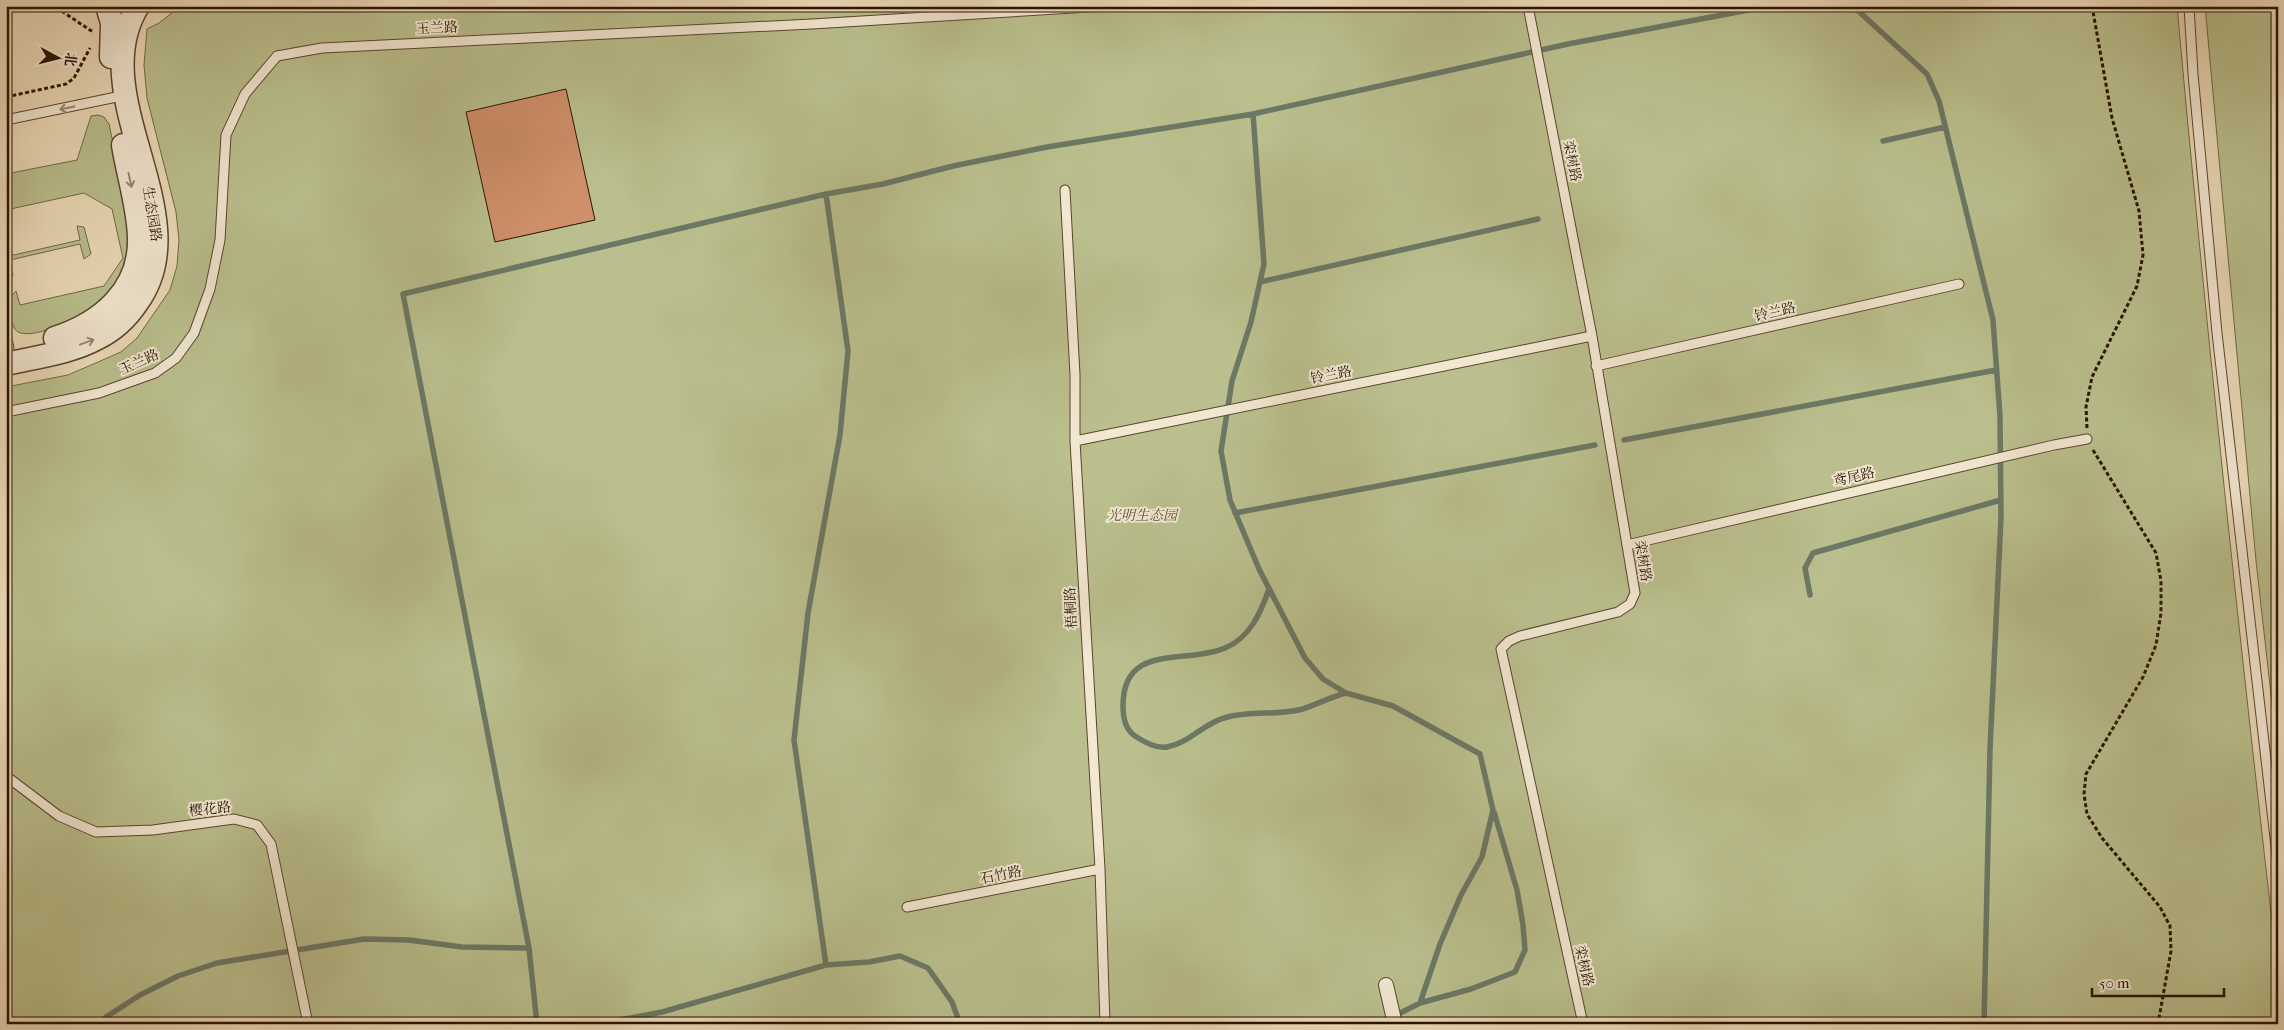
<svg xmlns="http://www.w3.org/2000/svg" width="2284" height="1030" font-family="'IM FELL French Canon','Noto Serif SC',serif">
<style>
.green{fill:#babf8d;stroke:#726946}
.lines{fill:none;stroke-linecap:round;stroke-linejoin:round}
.stream{stroke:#6c7865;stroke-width:5.5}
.building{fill:#cf8f6b;stroke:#291300}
.service-casing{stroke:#5a452e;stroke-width:11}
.pedestrian-casing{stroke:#5a452e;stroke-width:16}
.tertiary-casing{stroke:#5a452e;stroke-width:25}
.path{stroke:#291300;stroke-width:3;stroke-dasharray:4 2.5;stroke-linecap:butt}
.service{stroke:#f2e7d1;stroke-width:9}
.pedestrian{stroke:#f2e7d1;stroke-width:14}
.tertiary{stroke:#f2e7d1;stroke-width:22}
.oneway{stroke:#988873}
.labels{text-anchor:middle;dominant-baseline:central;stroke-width:4;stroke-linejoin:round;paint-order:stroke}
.street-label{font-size:14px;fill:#291300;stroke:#f2e7d1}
.park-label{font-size:14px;font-style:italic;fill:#5c4f31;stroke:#f2e7d1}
</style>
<rect width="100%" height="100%" fill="#ebdab8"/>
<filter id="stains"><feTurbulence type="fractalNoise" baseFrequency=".004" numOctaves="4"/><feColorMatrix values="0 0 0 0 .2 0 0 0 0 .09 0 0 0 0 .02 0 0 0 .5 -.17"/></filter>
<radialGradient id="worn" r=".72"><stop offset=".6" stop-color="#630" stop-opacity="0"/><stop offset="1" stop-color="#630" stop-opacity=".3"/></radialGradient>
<path class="green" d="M 181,6 C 224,6 267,11 311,12 C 380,13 448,9 517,6 L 2177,6 C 2206,329 2241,652 2278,974 L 2278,1024 L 6,1024 L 6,387 L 68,375 L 121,352 L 137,338 L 170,290 L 177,266 L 179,240 L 176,212 L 147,98 L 144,65 L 147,29 L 159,23 Z
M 2205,6 L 2278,6 L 2278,757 L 2256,561 Z
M 98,115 L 104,117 L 109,124 C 118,169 135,217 127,263 C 126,270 108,298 103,302 C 90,313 35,341 18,332 C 10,327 10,308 8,300 L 16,291 L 20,305 L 104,286 L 123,258 L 112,209 L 84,193 L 6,210 L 6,174 L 77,160 L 91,116 Z
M 77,226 L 84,227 L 91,254 L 84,259 L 80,244 L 10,260 L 13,276 L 6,274 L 6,245 L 9,256 L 80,240 Z"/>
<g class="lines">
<path class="stream" d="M 1853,6 L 1927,74 L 1939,101 L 1993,320 L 2000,416 L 2001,517 L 1990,749 L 1984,1024
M 1253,114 L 1264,264 L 1251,322 L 1232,381 L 1221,451 L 1230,500 L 1259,569 L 1305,658 L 1323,679 L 1346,693 L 1393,706 L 1480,754 L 1493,810 L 1482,857 L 1461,895 L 1440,944 L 1420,1003 L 1379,1024
M 1883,141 L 1945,127
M 1260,282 L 1538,219
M 1624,440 L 1996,370
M 1235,513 L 1595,445
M 1269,589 C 1261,612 1250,638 1225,648 C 1185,665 1123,642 1123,706 C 1123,717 1126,730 1135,736 C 1144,742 1156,749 1167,747 C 1189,743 1203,724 1224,718 C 1250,710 1277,716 1303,709 C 1317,704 1331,697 1346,693
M 1810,595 L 1805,568 L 1813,553 L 2001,500
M 1420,1003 L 1471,989 L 1515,972 L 1525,950 L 1523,925 L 1517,890 L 1494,812
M 101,1024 L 106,1017 L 140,995 L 178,976 L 217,963 L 364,939 L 409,940 L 462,947 L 529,948
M 537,1024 L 529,948 L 403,294 L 826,194
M 599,1024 L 662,1012 L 826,965
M 960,1024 L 952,1002 L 928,968 L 900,956 L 869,962 L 826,965 L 794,740 L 808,613 L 840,435 L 848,351 L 826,194 L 883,184 L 953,166 L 1047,147 L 1253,114 L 1568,44 L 1770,6
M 1070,1024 L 1081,1021 L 1081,1024"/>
</g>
<path class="building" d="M 566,89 L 595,220 L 495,242 L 466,112 Z"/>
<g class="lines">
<defs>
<path id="service" d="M 1528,6 L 1592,336 L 1635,593 L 1630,604 L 1618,612 L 1520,636 L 1509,641 L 1501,649 L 1583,1024
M 2189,6 L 2193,74 L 2217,333 L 2278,864
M 6,120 L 126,95
M 1065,190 L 1075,375 L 1075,441 L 1100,869 L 1105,1024
M 6,335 L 9,348
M 1596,366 L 1959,284
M 6,412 L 99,393 L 155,373 L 176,358 L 194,333 L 210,289 L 220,240 L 226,135 L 245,94 L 277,56 L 322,48 L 812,24 L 1106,6
M 1075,441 L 1592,336
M 1627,545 L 2054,445 L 2087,439
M 6,776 L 59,816 L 96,832 L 153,830 L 234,819 L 257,825 L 271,844 L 308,1024
M 907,907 L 1100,869"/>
<path id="pedestrian" d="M 1386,985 L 1395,1024"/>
<path id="tertiary" d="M 107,6 L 112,23 L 111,57
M 55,338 C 101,323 141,290 139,237 C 138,206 128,176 123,145
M 6,364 C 36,357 71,353 98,338 C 114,330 127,318 137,303 C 201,216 82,97 138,6"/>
</defs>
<use href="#service" class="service-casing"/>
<use href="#pedestrian" class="pedestrian-casing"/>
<use href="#tertiary" class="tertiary-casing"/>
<path class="path" d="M 62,6 L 60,10 L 93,32
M 6,97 L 66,84 L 74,78 L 90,48
M 2087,428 L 2086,407 L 2092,377 L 2137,286 L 2143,255 L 2139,211 L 2112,118 L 2092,6
M 2093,450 L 2156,553 L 2161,581 L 2161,613 L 2156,645 L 2143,677 L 2086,774 L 2084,794 L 2087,814 L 2102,838 L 2160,907 L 2170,926 L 2171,951 L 2158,1024"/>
<use href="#service" class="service"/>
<use href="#pedestrian" class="pedestrian"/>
<use href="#tertiary" class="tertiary"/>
</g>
<defs><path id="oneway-shaft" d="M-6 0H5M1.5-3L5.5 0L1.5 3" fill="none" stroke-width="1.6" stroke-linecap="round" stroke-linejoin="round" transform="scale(1.25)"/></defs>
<g class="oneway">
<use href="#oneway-shaft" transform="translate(67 108) rotate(169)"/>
<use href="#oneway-shaft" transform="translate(130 180) rotate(78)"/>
<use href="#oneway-shaft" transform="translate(87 342) rotate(-20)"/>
</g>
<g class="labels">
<g class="street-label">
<text transform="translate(437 28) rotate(-3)">玉兰路</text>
<text transform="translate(1572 161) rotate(79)">栾树路</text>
<text transform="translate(152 214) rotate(81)">生态园路</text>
<text transform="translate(1775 312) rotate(-13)">铃兰路</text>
<text transform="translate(139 362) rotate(-24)">玉兰路</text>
<text transform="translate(1331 375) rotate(-11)">铃兰路</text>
<text transform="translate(1854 477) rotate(-13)">鸢尾路</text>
<text transform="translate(1643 561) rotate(81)">栾树路</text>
<text transform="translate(1071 608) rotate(-93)">梧桐路</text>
<text transform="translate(210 809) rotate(-6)">樱花路</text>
<text transform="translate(1001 875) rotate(-11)">石竹路</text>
<text transform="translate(1584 966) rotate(77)">栾树路</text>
</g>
<g class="park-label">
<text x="1142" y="515">光明生态园</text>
</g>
</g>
<rect width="2284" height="1030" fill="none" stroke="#ebdab8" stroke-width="25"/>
<rect x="8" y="8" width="2269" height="1015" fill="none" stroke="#291300" stroke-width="2.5"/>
<rect x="12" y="12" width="2259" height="1005" fill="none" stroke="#291300"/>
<g transform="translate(58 58) rotate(97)" stroke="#f2e7d1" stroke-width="4" paint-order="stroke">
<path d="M0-4L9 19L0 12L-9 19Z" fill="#291300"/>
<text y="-8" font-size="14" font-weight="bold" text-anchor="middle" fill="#291300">北</text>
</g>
<path d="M2092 988v8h132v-8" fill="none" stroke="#291300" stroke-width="2.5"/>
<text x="2099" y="988" font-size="15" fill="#291300" stroke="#f2e7d1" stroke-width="4" paint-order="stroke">50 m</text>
<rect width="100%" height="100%" filter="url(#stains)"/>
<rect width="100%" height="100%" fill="url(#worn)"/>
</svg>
